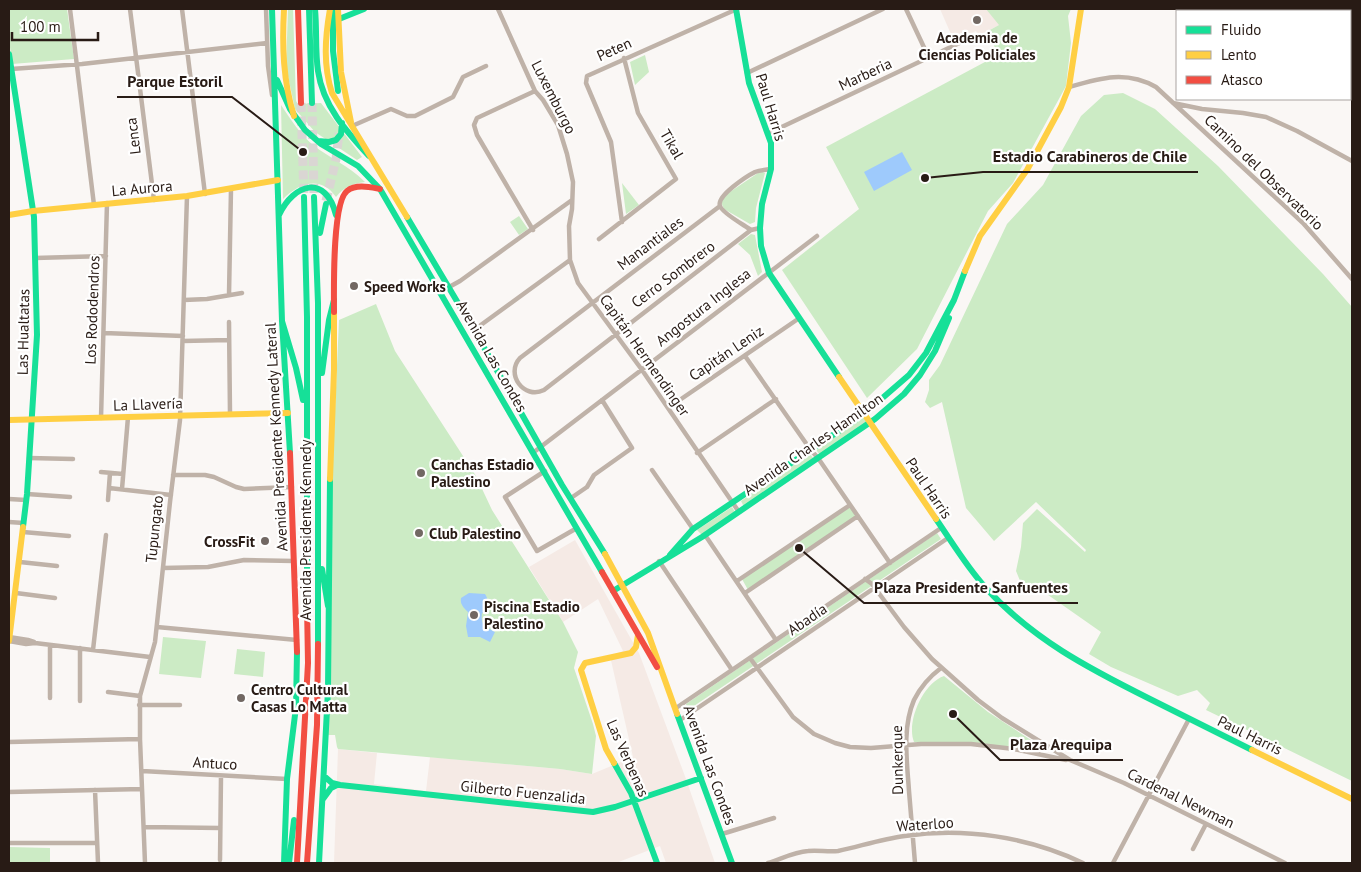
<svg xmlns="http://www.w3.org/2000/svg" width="1361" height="872" font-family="'PT Sans',sans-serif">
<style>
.built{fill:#f5eae5}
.green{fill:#ccebc5}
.water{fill:#9ecafc}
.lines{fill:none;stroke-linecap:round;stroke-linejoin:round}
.highway-tunnel{stroke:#dad6d3;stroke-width:9;stroke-dasharray:9 4.5;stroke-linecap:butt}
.street{stroke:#bfb2a8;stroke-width:4.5}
.fast{stroke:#16e098;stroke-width:6}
.slow{stroke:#ffcf43;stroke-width:6}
.jam{stroke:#f24e42;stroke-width:6}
.poi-dot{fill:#726863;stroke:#fff;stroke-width:2}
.labels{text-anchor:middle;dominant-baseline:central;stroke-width:4.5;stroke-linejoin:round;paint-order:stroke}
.poi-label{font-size:15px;font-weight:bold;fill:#281b15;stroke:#fff;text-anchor:start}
.street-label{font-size:15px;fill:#281b15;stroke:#fff}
.leader{fill:none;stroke:#281b15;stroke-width:2}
.callout-dot{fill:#281b15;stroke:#fff;stroke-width:2}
.callout-label{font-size:16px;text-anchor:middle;font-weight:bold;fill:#281b15;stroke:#fff;stroke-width:4.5;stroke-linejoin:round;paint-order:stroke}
</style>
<rect width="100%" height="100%" fill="#faf7f5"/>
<path class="built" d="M 940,9 L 1030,9 L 978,36 L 976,31 L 954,41 Z
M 575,540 L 639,653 L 686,779 L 715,863 L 666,863 L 660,846 L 616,863 L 334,863 L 338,749 L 377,753 L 374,784 L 426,791 L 430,757 L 560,769 L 592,774 L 633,757 L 610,656 L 623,651 L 598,599 L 563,622 L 529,567 Z"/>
<path class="green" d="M 9,9 L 67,9 L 74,59 L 12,64 L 9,39 Z
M 288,9 L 293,9 L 296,101 L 298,104 L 321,103 L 362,157 L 357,160 L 315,132 L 295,109 L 286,67 Z
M 986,9 L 1071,9 L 1068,16 L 1071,43 L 1066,86 L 1013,183 L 988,211 L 917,349 L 867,398 L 782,270 L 859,209 L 826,147 L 998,55 L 988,31 L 999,25 Z
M 645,55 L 649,72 L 635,85 L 630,62 Z
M 1123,93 L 1155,109 L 1218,166 L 1323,274 L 1352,307 L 1352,781 L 1206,710 L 1210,703 L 1197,690 L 1178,696 L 1111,667 L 1089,654 L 1101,632 L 1041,590 L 1023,588 L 1016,571 L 1021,547 L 1023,523 L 1037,509 L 1085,552 L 1086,550 L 1036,502 L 994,541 L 966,508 L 942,402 L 930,408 L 925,402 L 929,390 L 929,380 L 940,365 L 1007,224 L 1043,185 L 1081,116 L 1104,95 Z
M 281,105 C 291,120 300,134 313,145 C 331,159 348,165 365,182 C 351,184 344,187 336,197 C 321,175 299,183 283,199 Z
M 761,171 L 765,173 L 756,208 L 755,222 L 750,224 L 724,209 L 721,202 L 724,196 Z
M 622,183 L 639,205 L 626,214 Z
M 519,216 L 528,229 L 519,235 L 510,222 Z
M 751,234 L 755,235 L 762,272 L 758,276 L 750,255 L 738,244 Z
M 376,304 L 395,351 L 476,476 L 492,510 L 563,622 L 578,652 L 574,668 L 593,724 L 596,736 L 592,774 L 560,769 L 338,749 L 337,747 L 335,735 L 327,735 L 331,501 L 339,320 Z
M 864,416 L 868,422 L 821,456 L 816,450 Z
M 810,454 L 814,459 L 744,507 L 741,501 Z
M 849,506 L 856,516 L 748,590 L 742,579 Z
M 732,507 L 735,512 L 702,535 L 697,530 Z
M 937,533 L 941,539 L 688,710 L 686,704 Z
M 163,637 L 206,641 L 201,678 L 159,674 Z
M 237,649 L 265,652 L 263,677 L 234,674 Z
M 944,676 L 988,712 L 1034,742 L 1035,749 L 1032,751 L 962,742 L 914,742 C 906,722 923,683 944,676 Z
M 9,847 L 50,848 L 50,863 L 9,863 Z"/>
<path class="water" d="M 902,152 L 912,170 L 874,191 L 864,172 Z
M 469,593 L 485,594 C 489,600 489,608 485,613 L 482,613 C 480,625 486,627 495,632 L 490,642 L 480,637 L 468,637 L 466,626 L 468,612 C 463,607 460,604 461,598 Z"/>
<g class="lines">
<path class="highway-tunnel" d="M 301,103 L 304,197
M 312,103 L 314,197
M 326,201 L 336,159 L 339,133"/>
<path class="street" d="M 70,9 L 94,205
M 130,9 L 154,200
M 182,9 L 205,194
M 266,9 L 268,66 L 272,95
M 498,9 L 535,91 L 543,100 L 558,125 L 567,154 L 573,182 L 572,209 L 569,226 L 570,260 L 578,283 L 642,370 L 739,512
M 906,9 L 929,58
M 11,69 L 82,64 L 267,43
M 747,73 L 883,9
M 1069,87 C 1100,78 1126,70 1156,87 L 1303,223 L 1352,279
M 1173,103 L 1202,109 L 1243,113 L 1266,117 L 1297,131 L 1352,161
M 352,126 L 391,109 L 407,116 L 415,116 L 453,97 L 463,77 L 486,66
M 769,133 L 972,37
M 720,206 L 520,358 C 505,374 524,400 544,390 L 751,230 L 760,228
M 622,222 L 611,142 L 586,83 L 587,76 L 737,9
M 533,230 L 477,135 L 474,125 L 477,118 L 535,91
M 751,230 C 744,225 722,213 720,206 C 716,196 747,176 755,172 C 760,170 766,170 771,169
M 599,239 L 676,179 L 638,113 L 624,58
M 35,258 L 106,256
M 440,292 L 460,281 L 572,200
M 229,295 L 231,189
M 184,300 L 207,299 L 242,293
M 229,322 L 230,414
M 474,330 L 570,260
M 104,333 L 183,336
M 183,341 L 229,340
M 745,356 L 810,449 L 818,458 L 890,563
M 668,408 L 798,319
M 101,418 L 107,203
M 534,452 L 817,236
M 697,453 L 776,399
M 29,458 L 73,459
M 652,470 L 693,529
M 545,471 L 505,497 L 537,551 L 577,528
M 101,472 L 123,474
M 173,475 L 205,475 L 214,477 L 236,487 L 244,489 L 292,487
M 109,488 L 171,495
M 122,489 L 128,417
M 27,494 L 70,497
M 571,498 L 587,487 L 594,475 L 632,448 L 602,400
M 9,499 L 26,500
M 108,500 L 110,473
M 9,522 L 24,523
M 23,532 L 69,536
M 705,535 L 776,640
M 659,561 L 732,670
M 20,562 L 57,566
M 163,568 L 208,567 L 244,560 L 294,561
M 865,579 L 872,584 L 904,627 L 932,659 L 978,700 L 1002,718 L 1070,760 L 1124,783 L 1285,863
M 737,581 L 850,505
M 16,593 L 55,598
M 745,593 L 858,516
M 157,627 L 297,640
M 9,637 L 28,640 L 34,642
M 9,641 L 26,644 L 35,643 L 150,657
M 80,648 L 80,701
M 93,650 L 106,535
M 750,658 L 793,717 L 814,734 L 835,743 L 850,747 L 871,748 L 921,744 L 971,744 L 1014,749 L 1066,760
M 108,692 L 140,696
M 50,698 L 50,645
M 139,705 L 180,705
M 676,708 L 941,528
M 680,720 L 948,538
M 9,742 L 140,739
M 142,771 L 287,779
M 95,790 L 98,863
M 9,792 L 142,789
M 144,827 L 220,828
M 722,834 L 774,818
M 9,843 L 97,843
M 1193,849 L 1206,824
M 220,860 L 221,776
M 145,863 L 140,739 L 140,696 L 155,642 L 170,502 L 180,420 L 187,196
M 768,863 C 781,859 794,852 808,851 C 818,850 828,852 838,851 C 861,846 882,839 905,836 C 964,827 1029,837 1083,863
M 915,863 C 913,839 911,815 909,791 C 907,761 902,728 914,700 C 921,686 929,677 941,668
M 1113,863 L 1189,719"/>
<path class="fast" d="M 272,9 L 282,321 L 290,453
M 309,9 L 312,103
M 315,9 C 317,30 315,51 318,71 C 323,106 346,131 369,156
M 333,9 L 333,51 L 338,91
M 736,9 L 749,83 L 771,143 L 771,169 L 762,204 L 760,228 L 761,246 L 769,273 L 839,377
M 339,19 L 364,9
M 9,54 L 34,217 L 37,335 L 27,494 L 23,527
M 277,80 L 290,109 L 305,130 L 321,144 L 358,166 L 380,189 L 602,572
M 318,141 L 329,142 L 336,140 L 341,134 L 342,123
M 304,197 L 307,317 L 307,605
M 314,197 L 318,303 L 318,644
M 279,215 C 294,183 326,174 336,215
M 407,217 L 474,330 L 562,485 L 605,554
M 320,233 L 326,204
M 282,321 L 296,368 L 303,400
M 322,373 L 329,320 L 334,300
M 936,519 C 952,542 966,566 985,587 C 1032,639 1088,668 1150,699 C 1184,716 1218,733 1252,750
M 670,555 L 693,529 L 864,414 L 909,375 L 926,353 L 954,300 L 965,271
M 322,569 L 328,606
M 613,591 L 702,537 L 875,419 L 904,394 L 920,375 L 935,351 L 949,318
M 677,714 L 732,863
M 614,763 L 631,793 L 657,863
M 324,776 L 332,783 L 340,785 L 593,812 L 615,807 L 701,778
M 323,799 L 331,788 L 337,785
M 284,863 L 287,779 L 296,707 L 297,652
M 289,863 L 294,820
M 319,863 L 328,690 L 330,479"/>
<path class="slow" d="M 284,9 C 282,46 283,81 294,116
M 330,9 C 325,38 323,65 332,93 L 407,217
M 338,9 L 341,72 L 351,122
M 9,215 L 33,211 L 187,196 L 278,180
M 965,271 L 980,236 L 1027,170 L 1061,107 L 1069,87 L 1081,9
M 839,377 L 936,519
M 9,420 L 288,413
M 330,479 L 334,370 L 334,312
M 605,554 L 648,633 L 677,714
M 9,641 L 23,527
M 1252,750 L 1352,799
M 614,763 L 606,749 L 581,670 L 585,663 L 631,653 L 636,647 L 638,635"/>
<path class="jam" d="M 298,9 L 301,103
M 1346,9 L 1348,11
M 334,312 C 334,291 332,203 347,191 C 356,184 369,187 380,189
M 290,453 L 297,652
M 602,572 L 657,667
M 297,863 L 308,663 L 307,605
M 307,863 L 317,725 L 318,644"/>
</g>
<g class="poi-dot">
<circle cx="977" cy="20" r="5"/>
<circle cx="354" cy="286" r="5"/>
<circle cx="421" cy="473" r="5"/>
<circle cx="419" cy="533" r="5"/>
<circle cx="265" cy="541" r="5"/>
<circle cx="474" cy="615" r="5"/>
<circle cx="241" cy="698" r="5"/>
</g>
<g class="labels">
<g class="poi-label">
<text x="977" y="37" text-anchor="middle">Academia de<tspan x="977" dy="17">Ciencias Policiales</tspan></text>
<text x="364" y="286">Speed Works</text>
<text x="431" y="464">Canchas Estadio<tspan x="431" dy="17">Palestino</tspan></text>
<text x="429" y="533">Club Palestino</text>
<text x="255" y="541" text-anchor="end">CrossFit</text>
<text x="484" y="606">Piscina Estadio<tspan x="484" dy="17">Palestino</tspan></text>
<text x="251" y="689">Centro Cultural<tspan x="251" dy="17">Casas Lo Matta</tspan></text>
</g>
<g class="street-label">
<text transform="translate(614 49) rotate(-24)">Peten</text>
<text transform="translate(865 74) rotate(-25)">Marberia</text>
<text transform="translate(554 97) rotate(63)">Luxemburgo</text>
<text transform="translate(771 107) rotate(73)">Paul Harris</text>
<text transform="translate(133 136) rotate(-97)">Lenca</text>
<text transform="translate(672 144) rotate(60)">Tikal</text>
<text transform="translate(1264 172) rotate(44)">Camino del Observatorio</text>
<text transform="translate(142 188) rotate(-5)">La Aurora</text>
<text transform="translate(650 243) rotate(-37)">Manantiales</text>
<text transform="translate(673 274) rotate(-37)">Cerro Sombrero</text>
<text transform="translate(703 307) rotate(-38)">Angostura Inglesa</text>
<text transform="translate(92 310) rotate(-88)">Los Rododendros</text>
<text transform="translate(23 332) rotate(-89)">Las Hualtatas</text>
<text transform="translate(726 353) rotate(-34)">Capitán Leniz</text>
<text transform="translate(645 355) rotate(55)">Capitán Hermendinger</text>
<text transform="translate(492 356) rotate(60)">Avenida Las Condes</text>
<text transform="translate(148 404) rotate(-2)">La Llavería</text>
<text transform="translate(276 437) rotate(-93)">Avenida Presidente Kennedy Lateral</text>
<text transform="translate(813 444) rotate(-35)">Avenida Charles Hamilton</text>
<text transform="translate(929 488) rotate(56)">Paul Harris</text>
<text transform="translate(154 529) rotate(-84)">Tupungato</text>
<text transform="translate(305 530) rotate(-90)">Avenida Presidente Kennedy</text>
<text transform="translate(807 619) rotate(-34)">Abadía</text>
<text transform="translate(1250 735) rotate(26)">Paul Harris</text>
<text transform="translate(628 758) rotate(66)">Las Verbenas</text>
<text transform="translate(897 760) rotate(-91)">Dunkerque</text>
<text transform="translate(215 763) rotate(3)">Antuco</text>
<text transform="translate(710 765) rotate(70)">Avenida Las Condes</text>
<text transform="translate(523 792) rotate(6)">Gilberto Fuenzalida</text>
<text transform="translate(1181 798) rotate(26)">Cardenal Newman</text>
<text transform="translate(925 824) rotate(-4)">Waterloo</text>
</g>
</g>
<path class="leader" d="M303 152L232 97H117M925 178L983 172H1198M799 548L864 603H1078M953 714L1000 760H1123"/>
<g class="callout-dot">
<circle cx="303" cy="152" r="5"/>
<circle cx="925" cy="178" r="5"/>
<circle cx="799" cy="548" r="5"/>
<circle cx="953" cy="714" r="5"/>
</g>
<g class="callout-label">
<text x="175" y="87">Parque Estoril</text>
<text x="1090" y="162">Estadio Carabineros de Chile</text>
<text x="971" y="593">Plaza Presidente Sanfuentes</text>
<text x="1061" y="750">Plaza Arequipa</text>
</g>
<rect width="1361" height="872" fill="none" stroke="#281b15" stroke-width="20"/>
<rect x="1176" y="10" width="175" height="90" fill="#ffffff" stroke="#a9a4a1"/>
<rect x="1186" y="26" width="25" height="8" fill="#16e098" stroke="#a9a4a1"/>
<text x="1221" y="35" font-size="15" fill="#281b15">Fluido</text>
<rect x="1186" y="51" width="25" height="8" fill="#ffcf43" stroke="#a9a4a1"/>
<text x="1221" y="60" font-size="15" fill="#281b15">Lento</text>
<rect x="1186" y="76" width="25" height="8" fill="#f24e42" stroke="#a9a4a1"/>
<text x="1221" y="85" font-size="15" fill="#281b15">Atasco</text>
<path d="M12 32v8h86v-8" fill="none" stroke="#281b15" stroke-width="2.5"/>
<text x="20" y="32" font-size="15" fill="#281b15" stroke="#ffffff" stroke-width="4" paint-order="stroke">100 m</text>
</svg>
